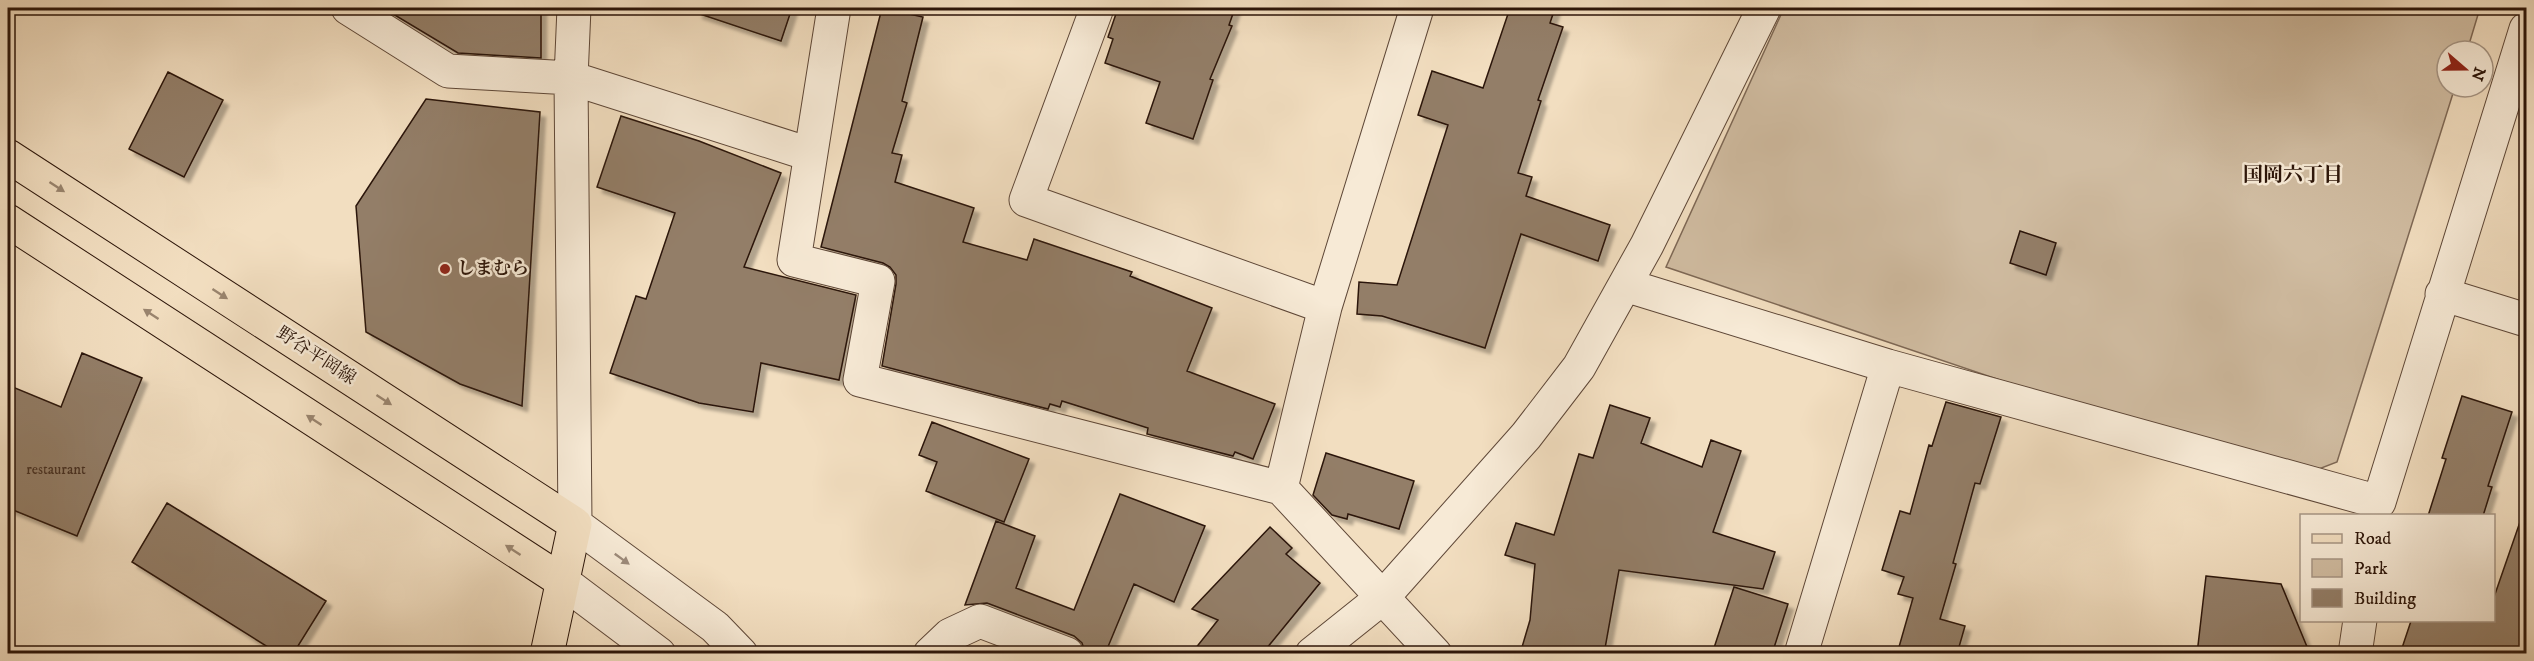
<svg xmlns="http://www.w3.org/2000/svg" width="2534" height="661" font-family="'IM FELL DW Pica','Noto Serif JP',serif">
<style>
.green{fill:#d0bca1;stroke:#7e6855;stroke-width:1.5}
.building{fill:#937e68;stroke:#2c1509;stroke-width:1.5;filter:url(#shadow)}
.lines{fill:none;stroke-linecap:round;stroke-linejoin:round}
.minor-casing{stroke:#5e4737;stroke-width:35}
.major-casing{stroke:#2c1509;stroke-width:35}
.minor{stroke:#f7ead6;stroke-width:33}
.major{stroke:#f2dec0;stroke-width:33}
.oneway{fill:#99846e}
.oneway2{fill:#9c8a7a}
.poi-dot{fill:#8f2418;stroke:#f7ead6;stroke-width:2}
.labels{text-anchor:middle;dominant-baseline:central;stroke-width:5;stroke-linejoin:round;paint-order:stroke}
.number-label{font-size:15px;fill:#462f21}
.poi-label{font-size:18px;font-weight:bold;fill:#2c1509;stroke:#f7ead6;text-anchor:start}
.street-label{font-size:18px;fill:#2c1509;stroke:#f7ead6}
.neighbourhood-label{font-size:20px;font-weight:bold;fill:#2c1509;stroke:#f7ead6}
</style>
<defs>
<filter id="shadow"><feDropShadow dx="5.5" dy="5.5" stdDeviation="1.5" flood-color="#0004"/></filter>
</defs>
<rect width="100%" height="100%" fill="#f2dec0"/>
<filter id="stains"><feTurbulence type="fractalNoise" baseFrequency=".00333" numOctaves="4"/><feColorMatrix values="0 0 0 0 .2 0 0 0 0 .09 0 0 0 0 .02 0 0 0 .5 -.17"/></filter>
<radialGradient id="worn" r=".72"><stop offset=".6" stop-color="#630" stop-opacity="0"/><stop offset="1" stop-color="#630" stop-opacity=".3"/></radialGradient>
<path class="green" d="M 1784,8 L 2480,8 L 2467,51 L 2447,51 L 2447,87 L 2455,87 L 2337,462 L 2293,479 L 1666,267 Z"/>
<path class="building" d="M 383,8 L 541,8 L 541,58 L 458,53 Z
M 698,8 L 792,8 L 781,41 L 697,13 Z
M 882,8 L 923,17 L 902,101 L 907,103 L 892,153 L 902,155 L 895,182 L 974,208 L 963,242 L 1027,260 L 1034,239 L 1132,272 L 1130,276 L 1212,308 L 1187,371 L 1275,404 L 1253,459 L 1235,452 L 1233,456 L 1147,434 L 1148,428 L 1062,401 L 1060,407 L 1050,404 L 1048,409 L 882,366 L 896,284 L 896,275 L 890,267 L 883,263 L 821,247 Z
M 1118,8 L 1235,8 L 1229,25 L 1232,26 L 1210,79 L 1213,80 L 1193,139 L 1146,123 L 1160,82 L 1105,63 L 1113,39 L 1108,37 Z
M 1510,8 L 1555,8 L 1550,23 L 1563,27 L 1538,100 L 1541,101 L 1518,173 L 1532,177 L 1526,196 L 1610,225 L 1598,261 L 1521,234 L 1485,348 L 1382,316 L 1357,314 L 1359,282 L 1397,285 L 1448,125 L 1418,115 L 1432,71 L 1483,88 Z
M 168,72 L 223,100 L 184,177 L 129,149 Z
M 426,99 L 540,112 L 522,406 L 460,384 L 366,332 L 356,206 Z
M 621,116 L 699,141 L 781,173 L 744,267 L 856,295 L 839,380 L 761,363 L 753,412 L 699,403 L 610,373 L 636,296 L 646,299 L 675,213 L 597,187 Z
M 2020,231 L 2056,243 L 2046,275 L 2010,263 Z
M 82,353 L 142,378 L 77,536 L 8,508 L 8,385 L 61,407 Z
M 2462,396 L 2512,412 L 2488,486 L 2492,487 L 2483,516 L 2428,516 L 2446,459 L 2442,458 Z
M 1946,402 L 2001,417 L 1980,484 L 1975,483 L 1953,563 L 1956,564 L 1940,619 L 1965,626 L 1957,654 L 1897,654 L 1913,598 L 1898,594 L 1904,577 L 1882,570 L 1900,511 L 1910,514 L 1929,445 L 1932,446 Z
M 1610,405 L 1650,418 L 1641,443 L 1702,467 L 1711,440 L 1741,451 L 1713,532 L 1775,552 L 1763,589 L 1619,570 L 1604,654 L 1520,654 L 1530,620 L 1535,564 L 1505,555 L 1516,523 L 1554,535 L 1579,454 L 1593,458 Z
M 932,422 L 1029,459 L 1004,522 L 926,491 L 937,462 L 919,455 Z
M 1326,453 L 1414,481 L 1399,529 L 1348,514 L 1347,519 L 1332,515 L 1313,495 Z
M 1120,494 L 1205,526 L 1174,602 L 1134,584 L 1105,654 L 1085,652 L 1082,643 L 1074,636 L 987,603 L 965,605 L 996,521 L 1035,536 L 1016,588 L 1074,610 Z
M 167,503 L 326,601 L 293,654 L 279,654 L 132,562 Z
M 2521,519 L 2526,520 L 2526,654 L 2400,654 L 2411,621 L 2493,621 L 2493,600 Z
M 1270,527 L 1292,548 L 1286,554 L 1320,583 L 1262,654 L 1191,654 L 1218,620 L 1192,609 Z
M 2206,576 L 2281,584 L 2310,654 L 2197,654 Z
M 1734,587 L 1788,604 L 1772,654 L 1712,654 Z"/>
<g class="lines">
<defs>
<path id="minor" d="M 348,8 L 448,71 L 571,78 L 809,154
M 574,8 L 571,78 L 575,524 L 715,627 L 741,654
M 834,8 L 794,260 L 878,281 L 860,380 L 1281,488 L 1435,654
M 1097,8 L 1026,200 L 1325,307
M 1625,285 L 1888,366 L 2379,502 L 2526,29
M 2442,294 L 2526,320
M 1281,488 L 1325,307 L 1417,8
M 562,581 L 659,654
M 930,654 L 950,635 L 980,621 L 1067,654
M 1312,654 L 1382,598 L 1526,436 L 1579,367 L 1647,245 L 1764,8
M 1801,654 L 1888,366
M 2355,654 L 2360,620"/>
<path id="major" d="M 8,156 L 575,524 L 547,654
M 8,221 L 562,581"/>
</defs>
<use href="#minor" class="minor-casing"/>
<use href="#major" class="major-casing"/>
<use href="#minor" class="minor"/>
<use href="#major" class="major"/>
</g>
<defs><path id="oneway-solid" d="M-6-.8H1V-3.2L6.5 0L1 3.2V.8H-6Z" transform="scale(1.5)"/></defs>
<g class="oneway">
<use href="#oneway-solid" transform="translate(57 187) rotate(33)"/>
<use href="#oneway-solid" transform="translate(220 294) rotate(33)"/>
<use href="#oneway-solid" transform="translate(151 314) rotate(-147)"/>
<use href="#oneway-solid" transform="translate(384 400) rotate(33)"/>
<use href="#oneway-solid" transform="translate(314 420) rotate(-147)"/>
<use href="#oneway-solid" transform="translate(513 550) rotate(-147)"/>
</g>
<use class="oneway2" href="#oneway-solid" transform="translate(622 559) rotate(36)"/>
<circle class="poi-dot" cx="445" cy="269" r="6"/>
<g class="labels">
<g class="number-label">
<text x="56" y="469">restaurant</text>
</g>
<g class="poi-label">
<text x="457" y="269">しまむら</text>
</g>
<g class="street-label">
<text transform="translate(316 356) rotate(33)">野谷平岡線</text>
</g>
<g class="neighbourhood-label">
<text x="2293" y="175">国岡六丁目</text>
</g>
</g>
<rect width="2534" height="661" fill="none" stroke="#f2dec0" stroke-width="30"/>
<rect x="9" y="9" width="2516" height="643" fill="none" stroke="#2c1509" stroke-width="3"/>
<rect x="15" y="15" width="2504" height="631" fill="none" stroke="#2c1509" stroke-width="1.5"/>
<rect x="2300" y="514" width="195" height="108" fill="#f7ead6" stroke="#a69584" stroke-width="1.5"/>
<rect x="2312" y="534" width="30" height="9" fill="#f2dec0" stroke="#a69584" stroke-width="1.5"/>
<text x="2354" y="544" font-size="18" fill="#2c1509">Road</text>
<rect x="2312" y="559" width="30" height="18" fill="#d0bca1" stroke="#a69584" stroke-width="1.5"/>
<text x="2354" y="574" font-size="18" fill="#2c1509">Park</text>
<rect x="2312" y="589" width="30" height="18" fill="#937e68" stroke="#a69584" stroke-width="1.5"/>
<text x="2354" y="604" font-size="18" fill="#2c1509">Building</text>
<g transform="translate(2465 69) rotate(110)"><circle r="28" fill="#f7ead6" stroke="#a69584" stroke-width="1.5"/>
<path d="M0-4.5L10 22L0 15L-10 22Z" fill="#8f2418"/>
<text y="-9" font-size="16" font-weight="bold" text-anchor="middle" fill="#2c1509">N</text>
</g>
<rect width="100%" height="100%" filter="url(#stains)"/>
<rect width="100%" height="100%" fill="url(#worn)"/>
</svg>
